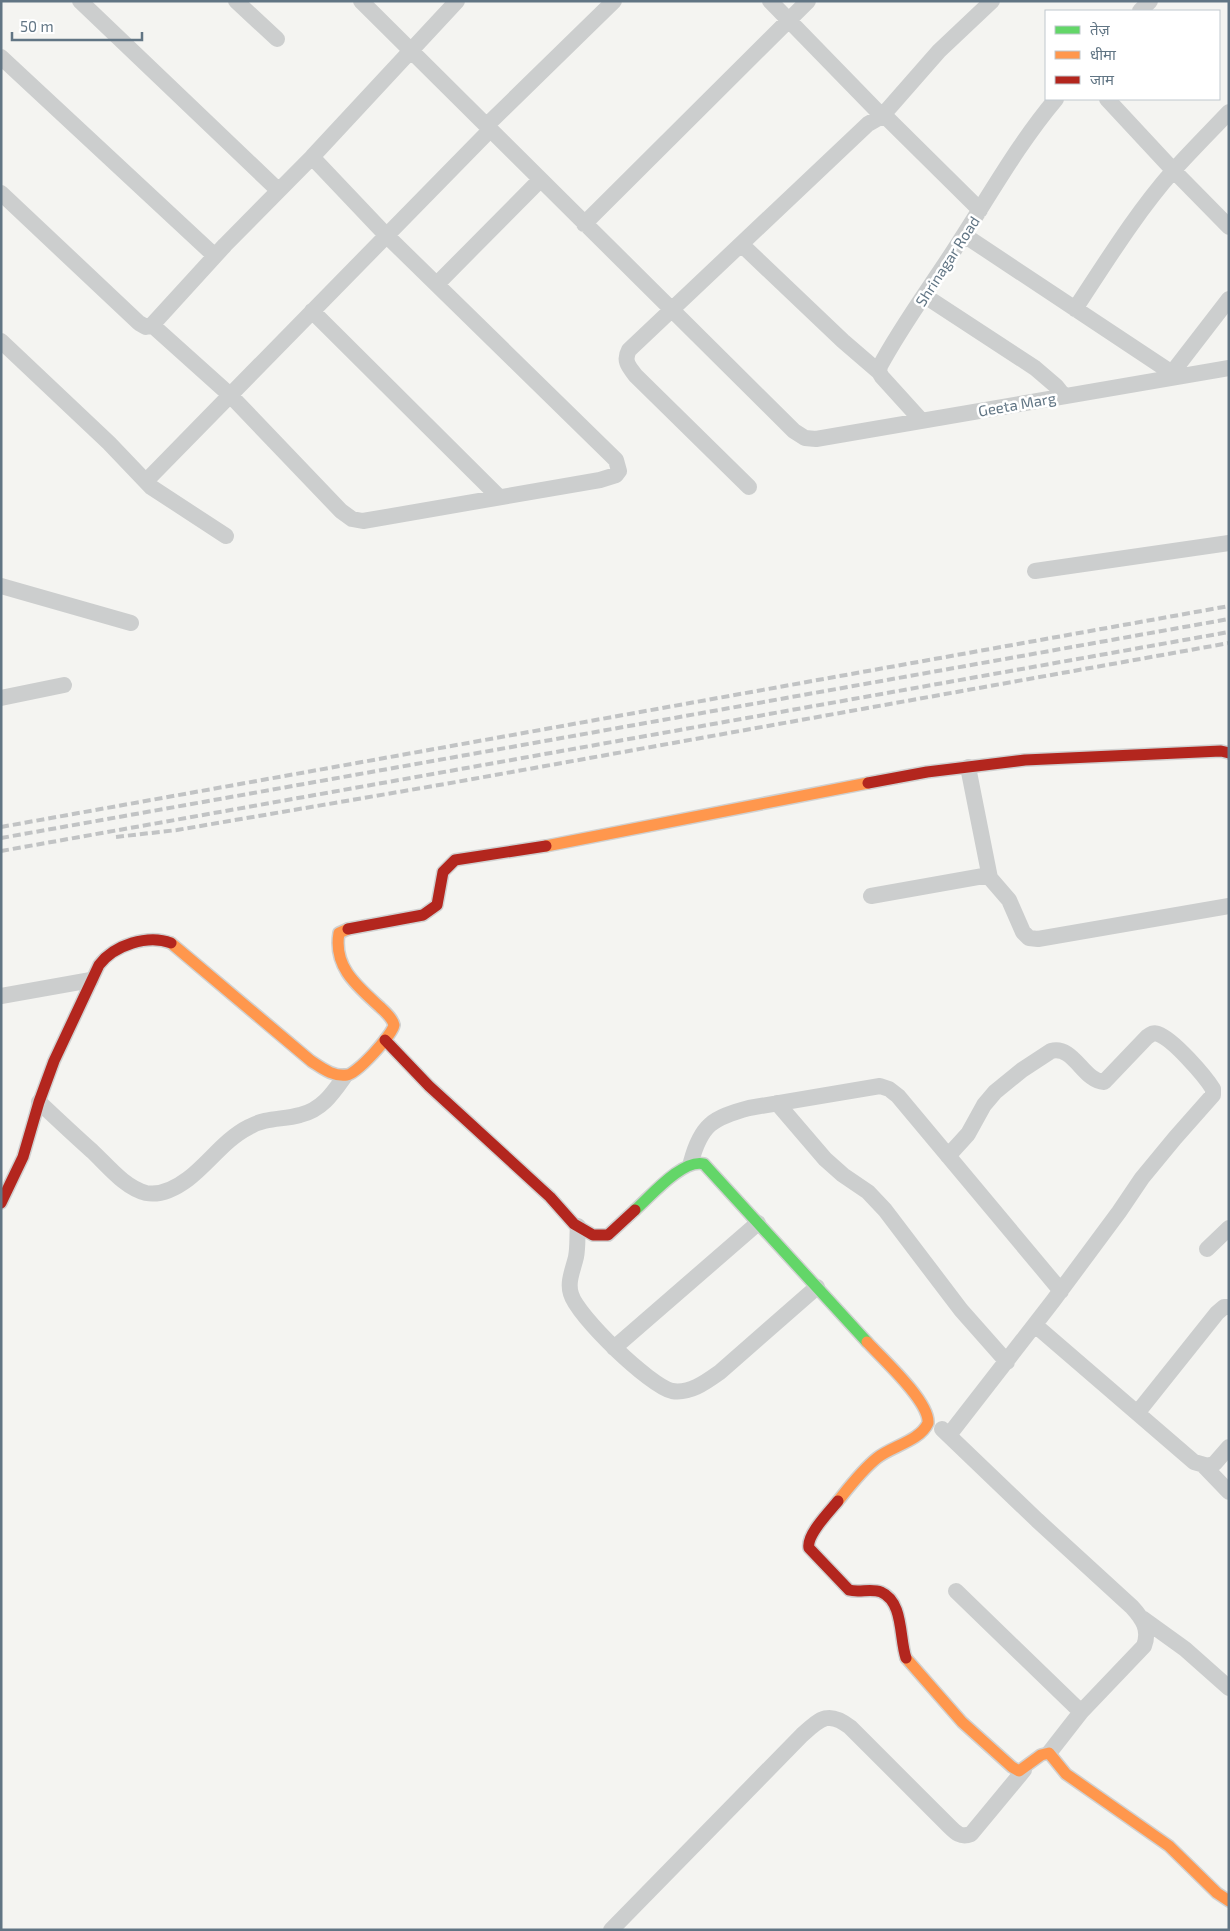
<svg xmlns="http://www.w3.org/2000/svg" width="1230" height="1931" font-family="'Exo 2','Noto Sans Devanagari',sans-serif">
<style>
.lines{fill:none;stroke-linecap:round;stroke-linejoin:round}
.fast-casing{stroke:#d0d1d1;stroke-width:14}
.slow-casing{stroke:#d0d1d1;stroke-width:14}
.jam-casing{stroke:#d0d1d1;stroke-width:14}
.street{stroke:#cccece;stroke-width:16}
.fast{stroke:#63d668;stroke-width:11}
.slow{stroke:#ff974d;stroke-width:11}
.jam{stroke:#b3261e;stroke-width:11}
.rail{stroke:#c1c3c4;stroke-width:4;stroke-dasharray:8 4;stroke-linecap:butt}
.labels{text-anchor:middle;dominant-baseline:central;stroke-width:5;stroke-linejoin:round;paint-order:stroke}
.street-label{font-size:15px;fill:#617584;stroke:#fff}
</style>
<rect width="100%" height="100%" fill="#f4f4f1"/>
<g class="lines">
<defs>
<path id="fast" d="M 635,1210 C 650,1197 683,1158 704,1164 L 867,1342"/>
<path id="slow" d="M 546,846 L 868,783
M 171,943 L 311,1061 C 322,1068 333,1077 347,1075 C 357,1074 392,1035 394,1025 C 392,1017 385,1012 380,1007 C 357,986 333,967 339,933 L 348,929
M 838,1501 C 850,1486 862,1470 877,1458 C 892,1446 920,1441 928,1423 C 930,1402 882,1358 867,1342
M 906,1658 L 962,1722 L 1012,1767 L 1019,1771 L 1041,1755 L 1049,1753 L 1066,1774 L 1169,1846 L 1217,1893 L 1229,1901"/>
<path id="jam" d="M 868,783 L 927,772 L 1025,760 L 1221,751 L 1229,753
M 348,929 L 423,915 L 437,905 L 443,872 L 455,860 L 546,846
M 385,1040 L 429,1086 L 550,1197 L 574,1224 L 593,1235 L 608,1235 L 635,1210
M 1,1203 L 23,1157 L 39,1102 L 54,1061 L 99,965 C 114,945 148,934 171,943
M 838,1501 C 829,1512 806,1535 809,1548 L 849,1590 C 859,1593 871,1588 881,1592 C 904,1602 899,1638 906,1658"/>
</defs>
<use href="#fast" class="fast-casing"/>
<use href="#slow" class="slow-casing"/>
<use href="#jam" class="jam-casing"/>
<path class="street" d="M 80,1 L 278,190
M 236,1 L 277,39
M 361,1 L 794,431 L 805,438 L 816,439 L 1229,368
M 770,1 L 882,116 L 939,51 L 992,1
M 1140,11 L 1150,1
M 1,57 L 215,256
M 1107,99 L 1173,170 L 1229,227
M 486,126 L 614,1
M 1,193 L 139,323 L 146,327 L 152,325 L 225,245 L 312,157 L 457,1
M 584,224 L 808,1
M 964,235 L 1172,373
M 741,244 L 843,341 L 879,372
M 437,284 L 540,180
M 925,296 L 1035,368 L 1056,386 L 1064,396
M 1075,309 C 1106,262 1136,213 1173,171 C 1191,151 1210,132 1229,112
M 312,311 L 499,497
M 152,325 L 230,395 L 341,511 L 352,519 L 363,521 L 600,480 L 616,475 L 619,471 L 616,460 L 386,235 L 312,157
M 1,341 L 109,443 L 151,487 L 226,536
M 1168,378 L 1229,299
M 921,420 L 882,377 L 879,372 L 880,366 C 903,323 932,285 958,244 C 990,195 1018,144 1056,99
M 145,479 L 149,478 L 490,130
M 749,487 L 636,376 C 629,367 623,361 629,350 L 868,124 L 882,116 L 888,119 L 980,210
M 1035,571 L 1229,543
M 1,586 L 131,623
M 1,698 L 64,685
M 968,767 L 990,878 L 1009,900 L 1023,932 L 1029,938 L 1038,939 L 1229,906
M 871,896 L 989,875
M 1,996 L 91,980
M 39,1102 C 57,1119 74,1135 92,1151 C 108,1166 125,1188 146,1193 C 162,1196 176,1188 188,1179 C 209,1163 225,1139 249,1127 C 267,1117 282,1120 300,1115 C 322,1110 333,1093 345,1076
M 777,1103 L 825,1159 L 843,1175 L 868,1192 L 885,1210 L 961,1310 L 1007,1362
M 948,1156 L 968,1134 L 984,1105 L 995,1092 L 1022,1070 L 1051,1051 C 1074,1045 1083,1081 1104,1082 L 1147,1037 C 1151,1034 1154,1032 1158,1034 C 1173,1039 1205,1076 1213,1089 L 1213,1095 L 1175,1138 L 1142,1178 L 1119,1212 L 1053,1301 L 949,1435
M 691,1162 C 701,1125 712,1118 749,1108 L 880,1086 L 889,1089 L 898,1096 L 1061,1291
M 578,1226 C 577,1236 578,1247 576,1257 C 573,1270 567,1282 571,1294 C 577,1316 650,1386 672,1391 C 690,1394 706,1382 720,1372 L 817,1287
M 1207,1249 L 1229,1228
M 1035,1325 L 1194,1462 L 1208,1466 L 1215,1463 L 1229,1447
M 614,1348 L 758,1223
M 1138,1412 L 1217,1313 L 1224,1307 L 1229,1307
M 942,1429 L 1037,1520 L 1132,1607 C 1143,1619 1150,1630 1144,1646 L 1081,1712 L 1049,1753
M 1203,1465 L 1229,1492
M 956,1591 L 1081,1712
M 1142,1618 L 1185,1649 L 1229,1688
M 611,1930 L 802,1735 C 820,1719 828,1710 850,1727 L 949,1826 C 956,1833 961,1838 971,1834 L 1024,1770"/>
<use href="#fast" class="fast"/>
<use href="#slow" class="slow"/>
<use href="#jam" class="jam"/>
<path class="rail" d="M 1,827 L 1229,606
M 116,837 L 177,830 L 445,784 L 1229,643
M 1,838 L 1229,619
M 1,851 L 1229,632"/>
</g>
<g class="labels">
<g class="street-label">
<text transform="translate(947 261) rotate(-57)">Shrinagar Road</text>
<text transform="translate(1017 404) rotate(-10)">Geeta Marg</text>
</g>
</g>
<rect width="1230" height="1931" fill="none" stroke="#617584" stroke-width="5"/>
<rect x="1045" y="10" width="175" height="90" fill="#ffffff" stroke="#c0c8ce"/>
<rect x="1055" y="26" width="25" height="8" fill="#63d668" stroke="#c0c8ce"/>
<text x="1090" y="35" font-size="15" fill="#617584">तेज़</text>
<rect x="1055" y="51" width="25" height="8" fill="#ff974d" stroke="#c0c8ce"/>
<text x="1090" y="60" font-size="15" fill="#617584">धीमा</text>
<rect x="1055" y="76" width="25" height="8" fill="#b3261e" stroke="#c0c8ce"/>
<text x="1090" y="85" font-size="15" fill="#617584">जाम</text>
<path d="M12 32v8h130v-8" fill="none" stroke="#617584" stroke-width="2.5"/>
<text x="20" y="32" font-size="15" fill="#617584" stroke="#ffffff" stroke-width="4" paint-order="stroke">50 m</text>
</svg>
